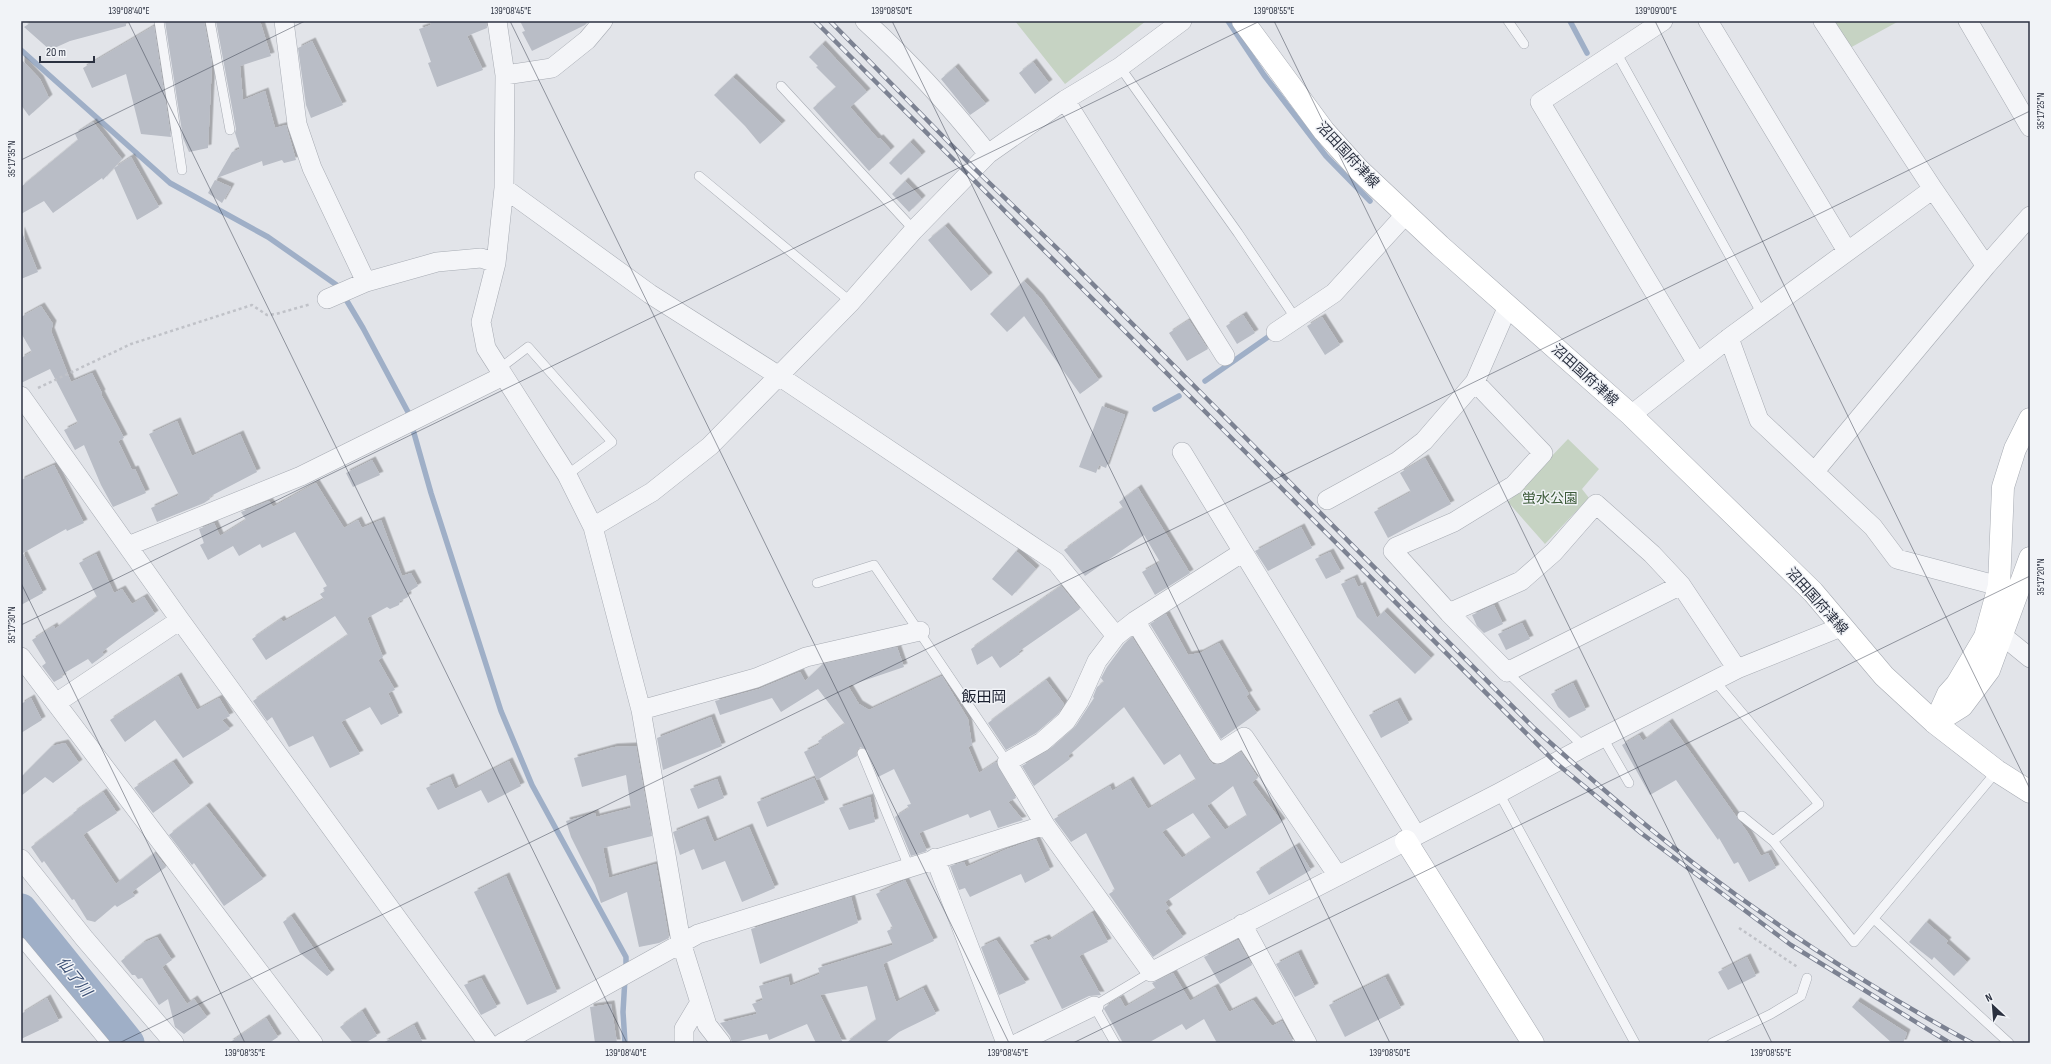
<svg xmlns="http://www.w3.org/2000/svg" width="2051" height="1064" font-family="'Sofia Sans Condensed','Noto Sans JP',sans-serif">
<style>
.green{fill:#c6d3c3}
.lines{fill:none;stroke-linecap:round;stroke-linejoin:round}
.stream{stroke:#9fafc7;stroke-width:5.5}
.river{stroke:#9fafc7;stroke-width:33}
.building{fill:#b9bdc6;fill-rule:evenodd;filter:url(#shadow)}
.lane-casing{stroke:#a7abb3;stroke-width:10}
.street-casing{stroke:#a7abb3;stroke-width:20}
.secondary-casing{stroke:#a7abb3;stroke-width:23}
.path{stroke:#c0c2c8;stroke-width:2.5;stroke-dasharray:3 3;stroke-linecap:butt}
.lane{stroke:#f4f5f8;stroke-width:9}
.street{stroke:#f4f5f8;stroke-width:19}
.secondary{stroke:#fff;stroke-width:22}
.rail-casing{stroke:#7c8292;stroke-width:4.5}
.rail{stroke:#f1f3f7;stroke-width:3;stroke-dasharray:9;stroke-linecap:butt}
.ticks{fill:none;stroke:#2b3140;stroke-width:1;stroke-opacity:0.45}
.labels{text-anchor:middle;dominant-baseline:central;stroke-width:3;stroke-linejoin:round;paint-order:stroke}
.street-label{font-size:14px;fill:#2b3140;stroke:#f1f3f7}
.park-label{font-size:14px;fill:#3c5b39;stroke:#f1f3f7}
.neighbourhood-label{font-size:15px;fill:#1d2231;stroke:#f1f3f7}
.water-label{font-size:15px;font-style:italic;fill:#374c72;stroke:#f1f3f7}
.neatline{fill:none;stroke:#2b3140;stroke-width:1.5}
.ticks-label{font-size:10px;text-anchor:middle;fill:#2b3140}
</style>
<defs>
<filter id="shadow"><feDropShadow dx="3.5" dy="-3.5" stdDeviation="0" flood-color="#0004"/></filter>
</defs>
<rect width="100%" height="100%" fill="#e2e4e9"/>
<path class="green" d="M 1015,21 L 1146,21 L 1065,84 Z
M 1830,21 L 1899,21 L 1848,49 Z
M 1568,439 L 1599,469 L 1582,489 L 1589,498 L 1545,544 L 1508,502 Z"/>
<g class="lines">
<path class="stream" d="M 1228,21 L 1264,75 L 1326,156 L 1370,201
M 1570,21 L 1587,53
M 21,50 L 170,183 L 268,237 L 338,286 L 363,328 L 408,412 L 431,493 L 501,711 L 532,785 L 626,957 L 626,970
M 1205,381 L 1268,337
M 1155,409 L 1179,396
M 625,978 L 623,1012 L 625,1043"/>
<path class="river" d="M 21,910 L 128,1043"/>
</g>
<path class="building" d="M 33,21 L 126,21 L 126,26 L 70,41 L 50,50 L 24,27 Z
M 165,21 L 204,21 L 212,63 L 208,148 L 189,152 L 183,138 Z
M 216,21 L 260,21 L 271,56 L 240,66 L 243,100 L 265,91 L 275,128 L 286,125 L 296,160 L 284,163 L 282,160 L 263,166 L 262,161 L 217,178 L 232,152 L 240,149 L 235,133 L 236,129 Z
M 430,21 L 486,21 L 487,28 L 467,36 L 483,70 L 437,87 L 428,63 L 431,62 L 419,29 L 431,25 Z
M 520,21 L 589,21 L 585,25 L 532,51 L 522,32 L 525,31 Z
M 154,26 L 171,137 L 141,134 L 126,74 L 92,88 L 83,68 Z
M 312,41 L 343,105 L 311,118 L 306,105 L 298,48 Z
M 822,44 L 867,92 L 850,107 L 878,139 L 880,138 L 891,150 L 869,171 L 813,108 L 836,87 L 816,67 L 818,66 L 809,57 Z
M 21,59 L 40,79 L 49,98 L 29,116 L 21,105 Z
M 1033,62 L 1049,83 L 1035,94 L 1019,73 Z
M 955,67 L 986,104 L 970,115 L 941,79 Z
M 733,77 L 782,124 L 760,144 L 745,126 L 714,95 Z
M 93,122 L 122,159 L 103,180 L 102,178 L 53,213 L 44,201 L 21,214 L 21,187 L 78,140 L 75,134 Z
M 910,142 L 922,155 L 901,175 L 889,163 Z
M 131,157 L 159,207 L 137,220 L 114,168 Z
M 215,180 L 231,187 L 222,203 L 208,193 Z
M 905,181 L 922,199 L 909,212 L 892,194 Z
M 945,226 L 989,276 L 971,291 L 928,240 Z
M 21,230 L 38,272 L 21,279 Z
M 1024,281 L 1040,298 L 1099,380 L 1080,394 L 1024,316 L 1007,332 L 990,314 Z
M 41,306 L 53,324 L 51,331 L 71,382 L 92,373 L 102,393 L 101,394 L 124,438 L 118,441 L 132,470 L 135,469 L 146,493 L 113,507 L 101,485 L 84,445 L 75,450 L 64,430 L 78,423 L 50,369 L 21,383 L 21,358 L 32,352 L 21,333 L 21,317 Z
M 1243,315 L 1255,333 L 1237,344 L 1226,326 Z
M 1322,317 L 1340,345 L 1325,355 L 1307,326 Z
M 1189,320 L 1208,349 L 1187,361 L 1169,333 Z
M 1102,406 L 1125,415 L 1106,468 L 1099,465 L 1096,473 L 1079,467 Z
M 177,421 L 192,456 L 240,434 L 257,472 L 209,497 L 210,499 L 204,503 L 157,522 L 151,508 L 179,495 L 149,434 Z
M 1425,458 L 1451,504 L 1388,538 L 1374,512 L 1411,492 L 1400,473 Z
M 372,460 L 380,475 L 353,487 L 346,473 Z
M 54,465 L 84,523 L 67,531 L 66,529 L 23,553 L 43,593 L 21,605 L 21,480 Z
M 316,483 L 344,528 L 358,520 L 362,528 L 381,520 L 402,576 L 411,573 L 418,586 L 407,593 L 408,597 L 400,601 L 399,605 L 390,609 L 387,607 L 367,618 L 383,657 L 378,660 L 395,690 L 388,693 L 399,716 L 381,725 L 370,707 L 341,722 L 360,754 L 330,768 L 313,736 L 289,747 L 272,717 L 267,721 L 253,701 L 348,635 L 335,616 L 266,660 L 252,639 L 281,619 L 283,622 L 324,599 L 320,594 L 325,591 L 323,588 L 327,586 L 295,532 L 262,548 L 260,544 L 239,556 L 233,546 L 208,560 L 200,545 L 204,543 L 199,529 L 214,523 L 220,536 L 246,520 L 241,512 L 269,501 L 273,507 Z
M 1138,488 L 1190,573 L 1155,595 L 1142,572 L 1160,562 L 1144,535 L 1085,576 L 1064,550 L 1123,508 L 1119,502 Z
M 1301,527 L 1312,548 L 1268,571 L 1255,551 Z
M 1016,551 L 1036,569 L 1012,596 L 992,579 Z
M 1330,552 L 1341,572 L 1326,579 L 1315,559 Z
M 96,554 L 114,593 L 122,589 L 132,604 L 144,597 L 155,614 L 119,639 L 102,652 L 104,655 L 92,664 L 88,659 L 61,675 L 63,677 L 54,682 L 42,666 L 46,663 L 32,640 L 54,626 L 55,629 L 97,597 L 79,563 Z
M 1354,578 L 1358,587 L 1362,585 L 1377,618 L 1384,611 L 1431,658 L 1415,674 L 1357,617 L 1341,584 Z
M 1061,586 L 1080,609 L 1018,652 L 1020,654 L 1000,668 L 992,656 L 977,665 L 971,649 Z
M 1494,605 L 1503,624 L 1484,633 L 1477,626 L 1472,615 Z
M 1166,614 L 1188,655 L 1200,653 L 1219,643 L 1249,694 L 1246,696 L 1257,713 L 1221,739 L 1150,624 Z
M 1522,623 L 1530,639 L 1506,650 L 1498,634 Z
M 1132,637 L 1209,760 L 1213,764 L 1219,765 L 1241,752 L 1258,778 L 1252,782 L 1282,822 L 1165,902 L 1169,908 L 1165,911 L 1183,937 L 1153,957 L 1109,894 L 1115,890 L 1086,833 L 1071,842 L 1054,819 L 1110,786 L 1112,791 L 1130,780 L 1148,809 L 1196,780 L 1180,754 L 1164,765 L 1124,707 L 1068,756 L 1070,759 L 1034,786 L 1022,766 L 1049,750 L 1075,727 L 1094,698 L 1093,697 L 1097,687 L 1104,682 L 1101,678 L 1107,667 L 1124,644 ZM 1233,786 L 1247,816 L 1225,830 L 1207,806 ZM 1193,813 L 1211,838 L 1182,858 L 1162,832 Z
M 897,647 L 904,667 L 848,686 L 859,704 L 869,710 L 942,676 L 968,719 L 972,745 L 968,747 L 979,773 L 996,762 L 1016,798 L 1008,802 L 1023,820 L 998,828 L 990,810 L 970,818 L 968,814 L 919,833 L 927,851 L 911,856 L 895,817 L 909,808 L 907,805 L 911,804 L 894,769 L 878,777 L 867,750 L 860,747 L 856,752 L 857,756 L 817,780 L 804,752 L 820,744 L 818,741 L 845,724 L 818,689 L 781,712 L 772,698 L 720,715 L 715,701 L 759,689 L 800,672 L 805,681 L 823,664 Z
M 178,676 L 197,710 L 219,698 L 230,716 L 222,720 L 230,729 L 183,758 L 155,720 L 125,742 L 110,720 Z
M 1046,680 L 1064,704 L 1058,714 L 1036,733 L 1006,750 L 988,723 Z
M 1573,683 L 1586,710 L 1569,718 L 1558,707 L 1551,694 Z
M 31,698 L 42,720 L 21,733 L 21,704 Z
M 1397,701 L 1409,723 L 1381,738 L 1369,715 Z
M 711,717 L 722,746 L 663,770 L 657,738 Z
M 1669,722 L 1748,833 L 1761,856 L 1768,853 L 1776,868 L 1749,882 L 1738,862 L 1734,864 L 1719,838 L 1718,840 L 1676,780 L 1650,795 L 1622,745 L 1639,735 L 1643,741 Z
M 65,743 L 79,763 L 53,783 L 45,777 L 21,796 L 21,777 L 52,746 Z
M 636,746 L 652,836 L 603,848 L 609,878 L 656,864 L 669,938 L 659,943 L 639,947 L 627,892 L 601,903 L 595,885 L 571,837 L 566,821 L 595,813 L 596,817 L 631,808 L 626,775 L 582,787 L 574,758 L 614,747 Z
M 509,761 L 521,786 L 488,803 L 481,790 L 438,810 L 426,788 L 450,777 L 455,789 Z
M 173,762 L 190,786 L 153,813 L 134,788 Z
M 814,778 L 825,803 L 767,827 L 757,802 Z
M 717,779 L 724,798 L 698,809 L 690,789 Z
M 103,792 L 117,813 L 83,835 L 116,884 L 155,853 L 166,867 L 132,892 L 135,896 L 117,907 L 115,905 L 95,922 L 87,920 L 74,899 L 72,900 L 44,861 L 42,863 L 31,847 L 74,814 L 73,813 Z
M 870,797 L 875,822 L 849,830 L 839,808 Z
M 206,806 L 263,879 L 224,906 L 194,863 L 192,865 L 169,835 Z
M 705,819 L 714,842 L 749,827 L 775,888 L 742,902 L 725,861 L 702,870 L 694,849 L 680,855 L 673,832 Z
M 1036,839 L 1050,870 L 1025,883 L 1021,874 L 970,897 L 965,888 L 959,890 L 950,866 L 964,862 L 966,867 L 1007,849 Z
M 1296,846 L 1311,870 L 1269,895 L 1256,872 Z
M 506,876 L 557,992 L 527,1005 L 474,892 Z
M 905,880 L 934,941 L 883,964 L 896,1002 L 923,988 L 936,1014 L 899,1032 L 885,1043 L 846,1043 L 876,1020 L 867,986 L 820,995 L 843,1043 L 816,1043 L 807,1024 L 769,1040 L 767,1034 L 732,1043 L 730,1036 L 720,1023 L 757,1014 L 752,1004 L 763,1000 L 759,986 L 788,977 L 790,986 L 820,974 L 818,968 L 893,945 L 887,931 L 893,928 L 876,894 Z
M 851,897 L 858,923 L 760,964 L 751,929 Z
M 1092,913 L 1108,942 L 1079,956 L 1101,995 L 1089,996 L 1062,1009 L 1030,945 L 1046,938 L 1048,941 Z
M 291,916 L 331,973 L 327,976 L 300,953 L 283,922 Z
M 1926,922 L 1948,941 L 1946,943 L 1967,962 L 1954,976 L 1934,957 L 1932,960 L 1909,942 Z
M 157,937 L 172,960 L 162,967 L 187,1004 L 194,999 L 207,1017 L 184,1034 L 175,1027 L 168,999 L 159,1005 L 142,978 L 138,979 L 135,975 L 132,975 L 121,961 L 143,943 Z
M 996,940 L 1026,983 L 999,995 L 981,947 Z
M 1238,940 L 1252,965 L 1220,984 L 1204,957 Z
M 1298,953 L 1315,987 L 1295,997 L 1276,964 Z
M 1747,957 L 1756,976 L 1728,990 L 1718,972 Z
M 1173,973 L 1190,1001 L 1215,987 L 1229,1012 L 1253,1000 L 1272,1026 L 1282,1021 L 1294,1043 L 1217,1043 L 1204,1019 L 1186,1030 L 1182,1024 L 1148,1043 L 1123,1043 L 1104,1009 L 1105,1007 L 1120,998 L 1125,1007 L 1156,989 L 1152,983 Z
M 1385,977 L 1401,1008 L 1345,1037 L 1329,1005 Z
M 481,978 L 497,1007 L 481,1015 L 464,985 Z
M 47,998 L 59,1021 L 21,1039 L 21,1014 Z
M 1857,1001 L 1907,1033 L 1903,1043 L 1892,1043 L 1852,1007 Z
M 611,1004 L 617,1043 L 595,1043 L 590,1007 Z
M 362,1011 L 377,1036 L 365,1043 L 353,1043 L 340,1027 Z
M 266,1018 L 278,1037 L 269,1043 L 229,1043 Z
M 414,1025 L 423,1043 L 383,1043 Z"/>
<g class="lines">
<defs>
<path id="lane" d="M 159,21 L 182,170
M 210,21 L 230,130
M 1508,21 L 1524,44
M 1616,52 L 1762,314
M 1120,67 L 1238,233 L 1296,319
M 781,86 L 914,230
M 699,176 L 851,302
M 499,369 L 528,347 L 612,442 L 567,475
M 817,583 L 874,565 L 1007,762
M 1507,672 L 1584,747
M 1715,681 L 1819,804 L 1773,841
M 1603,738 L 1629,783
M 862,753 L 909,867
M 1499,793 L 1635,1043
M 1742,816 L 1773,841 L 1854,942 L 1997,771
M 1874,919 L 2009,1043
M 21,942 L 105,1043
M 1115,1043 L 1094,1006 L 1151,972
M 1712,1043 L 1771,1014 L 1801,996 L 1807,978"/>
<path id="street" d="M 284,21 L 297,124 L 312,168 L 366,282
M 497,21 L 505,75 L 504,188 L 496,263 L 481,322 L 486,348 L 567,475 L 593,527 L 641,710 L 681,942 L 707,1025 L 721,1043
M 865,21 C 910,62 950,106 988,154
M 1663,21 L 1540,102 L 1697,363
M 1708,21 L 1847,251
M 1823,21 L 1933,189
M 1968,21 L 2030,127
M 505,75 L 552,68 L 587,40 L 603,21
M 1065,100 L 1225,356
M 504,188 L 650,294 L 779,376 L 1056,562 L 1116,636
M 327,299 L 366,282 L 437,262 L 481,258 L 496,263
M 1276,332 L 1334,293 L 1406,214
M 1729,338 L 1759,420 L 1873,527 L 1897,559 L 1999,586
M 1475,382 L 1543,453 L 1514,485 L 1454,522 L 1396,547 L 1393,551 L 1449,613 L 1507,672 L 1681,585
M 21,396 L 180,620 L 488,1043
M 1631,415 L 1729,338 L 1933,189 L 1986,266 L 2030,216
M 1182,452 L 1416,835
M 1815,471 L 1986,266
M 1327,500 L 1398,461 L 1424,441 L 1475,382 L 1508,306
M 593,527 L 652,492 L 710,446 L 851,302 L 914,230 L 988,154 L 1065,100 L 1120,67 L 1182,21
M 128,546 L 301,476 L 503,376
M 1449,613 L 1521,581 L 1554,552 L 1596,504 L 1652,554 L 1681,585 L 1737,669
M 1135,621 L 1218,754 L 1244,737 L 1338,876
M 2003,636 L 2030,658
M 21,657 L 313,1043
M 56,703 L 180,620
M 641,710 L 756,678 L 806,657 L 920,631
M 1045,825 L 1007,762 L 1042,742 L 1066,721 L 1079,701 L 1097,661 L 1116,636 L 1135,621 L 1243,552
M 935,858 L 1006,1043
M 21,859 L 84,938 L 174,1043
M 1242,924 L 1307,1043
M 502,1043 L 698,934 L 1045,825 L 1151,972 L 1499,793 L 1584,747 L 1737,669 L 1841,627
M 684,1043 L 684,1029 L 699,1004
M 1018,1043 L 1094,1006"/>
<path id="secondary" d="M 1243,21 L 1324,131 L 1359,170 L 1440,246 L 1631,415 L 1813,592 L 1884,676 L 1935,723 L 1997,771 L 2030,792
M 1935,723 L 1948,694 L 1957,684 L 1985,637 L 1999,586 L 2003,487 L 2015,449 L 2030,419
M 1935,723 L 1962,706 L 1989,670 L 2030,558
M 1406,841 L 1533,1043"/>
</defs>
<use href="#lane" class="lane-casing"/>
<use href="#street" class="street-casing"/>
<use href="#secondary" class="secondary-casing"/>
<path class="path" d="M 38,388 L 131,344 L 252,305 L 267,315 L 276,314 L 311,304
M 1739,928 L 1799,968"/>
<use href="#lane" class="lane"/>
<use href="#street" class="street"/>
<use href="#secondary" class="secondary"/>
<defs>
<path id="rail" d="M 815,21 L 1556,763 L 1641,833 L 1791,945 L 1950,1043
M 830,21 L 974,168 L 1063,254 L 1534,728 C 1586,775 1640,822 1696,865 C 1781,930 1878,992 1972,1043"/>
</defs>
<use href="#rail" class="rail-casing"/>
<use href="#rail" class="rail"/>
</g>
<path class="ticks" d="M 128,21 L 627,1043M 510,21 L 1009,1043M 892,21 L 1390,1043M 1274,21 L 1772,1043M 1655,21 L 2030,789M 21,160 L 305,21M 21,583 L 245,1043M 21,625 L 1260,21M 119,1043 L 2030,111M 1073,1043 L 2030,576M 2028,1043 L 2030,1042"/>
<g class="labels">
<g class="street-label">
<text transform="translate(1348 155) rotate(47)">沼田国府津線</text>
<text transform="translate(1585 375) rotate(42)">沼田国府津線</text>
<text transform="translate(1817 601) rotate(48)">沼田国府津線</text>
</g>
<g class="park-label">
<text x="1550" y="498">蛍水公園</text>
</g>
<g class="neighbourhood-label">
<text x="984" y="697">飯田岡</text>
</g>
<g class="water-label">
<text transform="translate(74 977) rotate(51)">仙了川</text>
</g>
</g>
<rect width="2051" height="1064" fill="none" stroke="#f1f3f7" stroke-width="44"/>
<g transform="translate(1993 1006) rotate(334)" stroke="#f1f3f7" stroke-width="3" paint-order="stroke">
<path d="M0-3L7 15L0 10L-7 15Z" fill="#2b3140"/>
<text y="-6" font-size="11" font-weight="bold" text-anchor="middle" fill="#2b3140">N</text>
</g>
<path d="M40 56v6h54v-6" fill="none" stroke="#2b3140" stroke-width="2"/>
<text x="46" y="56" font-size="12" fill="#2b3140" stroke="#f1f3f7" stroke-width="3" paint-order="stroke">20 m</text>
<rect x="22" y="22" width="2007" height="1020" class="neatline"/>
<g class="ticks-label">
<text x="129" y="14">139°08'40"E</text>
<text x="511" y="14">139°08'45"E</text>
<text x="892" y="14">139°08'50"E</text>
<text x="1274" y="14">139°08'55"E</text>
<text x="1656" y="14">139°09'00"E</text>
<text transform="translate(2040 111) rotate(-90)" y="4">35°17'25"N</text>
<text transform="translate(11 159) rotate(-90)" y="4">35°17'35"N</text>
<text transform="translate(2040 577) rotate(-90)" y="4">35°17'20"N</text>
<text transform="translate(11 625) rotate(-90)" y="4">35°17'30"N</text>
<text x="245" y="1056">139°08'35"E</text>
<text x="626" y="1056">139°08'40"E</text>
<text x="1008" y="1056">139°08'45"E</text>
<text x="1390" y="1056">139°08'50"E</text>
<text x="1771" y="1056">139°08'55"E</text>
</g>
</svg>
